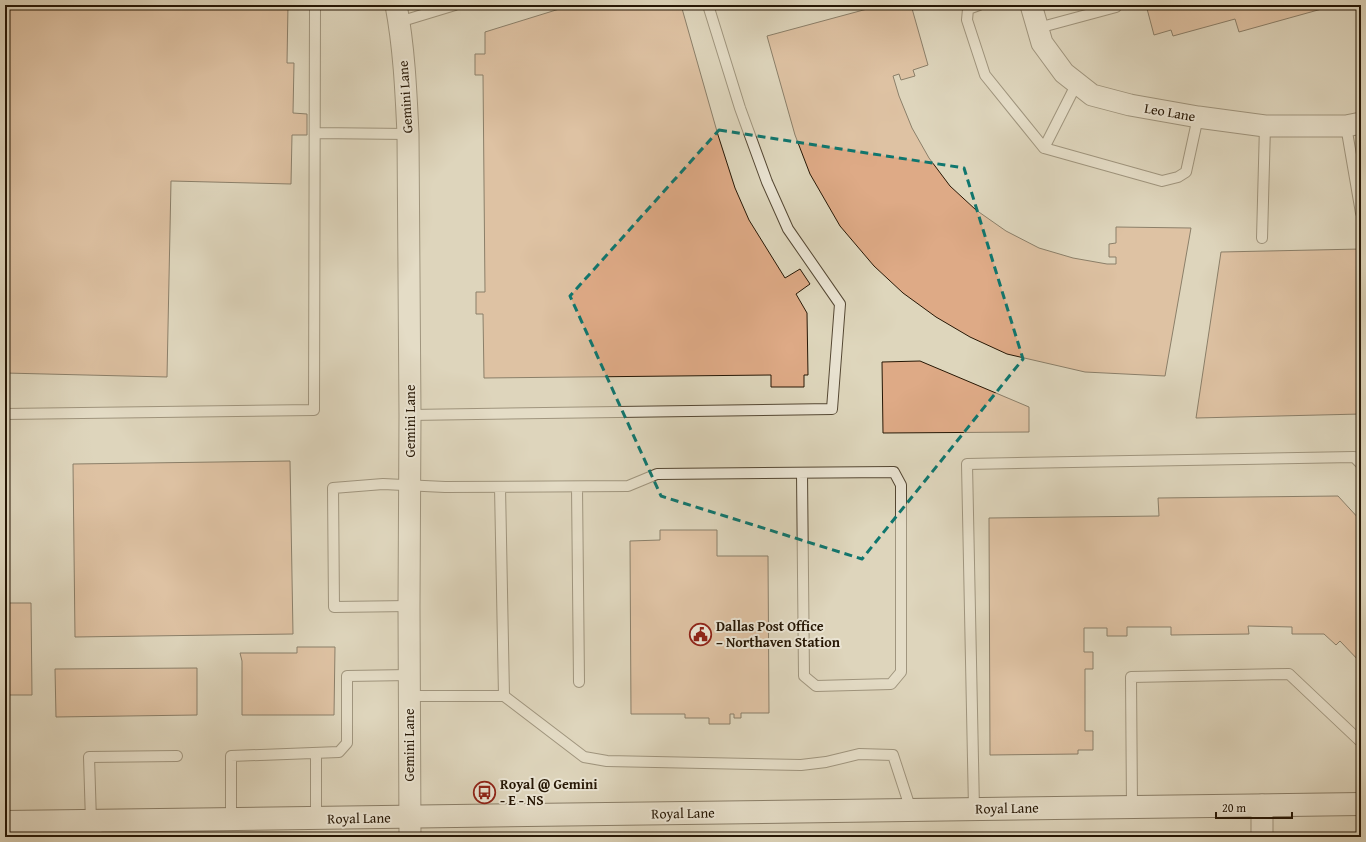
<svg xmlns="http://www.w3.org/2000/svg" width="1366" height="842" font-family="'Gentium Book Plus',serif">
<style>
.building{fill:#deaa86;stroke:#261705}
.lines{fill:none;stroke-linecap:round;stroke-linejoin:round}
.lane-casing{stroke:#544733;stroke-width:12}
.street-casing{stroke:#544733;stroke-width:23}
.secondary-casing{stroke:#261705;stroke-width:24}
.lane{stroke:#eae4d3;stroke-width:10}
.street{stroke:#eae4d3;stroke-width:21}
.secondary{stroke:#eae4d3;stroke-width:22}
.marked{fill:none;stroke:#0f766e;stroke-width:3;stroke-dasharray:8 5;stroke-linejoin:round}
.labels{text-anchor:middle;dominant-baseline:central;stroke-width:4;stroke-linejoin:round;paint-order:stroke}
.street-label{font-size:14px;fill:#261705;stroke:#eae4d3}
.poi-label{font-size:14px;font-weight:bold;fill:#261705;stroke:#eae4d3;text-anchor:start}
</style>
<rect width="100%" height="100%" fill="#ded6bc"/>
<filter id="stains"><feTurbulence type="fractalNoise" baseFrequency=".005" numOctaves="4"/><feColorMatrix values="0 0 0 0 .2 0 0 0 0 .09 0 0 0 0 .02 0 0 0 .5 -.17"/></filter>
<radialGradient id="worn" r=".72"><stop offset=".6" stop-color="#630" stop-opacity="0"/><stop offset="1" stop-color="#630" stop-opacity=".3"/></radialGradient>
<path class="building" d="M 5,5 L 288,5 L 287,63 L 294,63 L 293,113 L 307,114 L 307,135 L 292,135 L 291,184 L 171,181 L 167,377 L 5,373 Z
M 569,5 L 681,5 L 718,135 L 735,188 L 749,220 L 785,278 L 800,269 L 810,284 L 796,294 L 807,313 L 808,375 L 804,375 L 804,387 L 771,387 L 771,375 L 484,378 L 483,314 L 476,314 L 476,292 L 485,292 L 483,75 L 475,75 L 475,54 L 485,54 L 485,32 L 569,6 Z
M 882,5 L 911,5 L 928,65 L 913,70 L 915,76 L 901,80 L 899,74 L 893,76 L 899,96 L 912,128 L 929,158 L 950,186 L 976,210 L 1006,231 L 1039,248 L 1073,258 L 1107,264 L 1116,264 L 1116,257 L 1109,257 L 1109,244 L 1116,243 L 1116,227 L 1191,228 L 1165,376 L 1085,372 L 1007,354 L 970,337 L 936,317 L 903,293 L 874,266 L 840,226 L 810,174 L 795,135 L 767,36 Z
M 1146,5 L 1336,5 L 1239,32 L 1235,19 L 1173,36 L 1171,30 L 1154,35 Z
M 1361,249 L 1361,414 L 1196,418 L 1221,252 Z
M 920,361 L 1029,407 L 1029,432 L 883,433 L 882,362 Z
M 290,461 L 293,634 L 75,637 L 73,464 Z
M 1338,496 L 1361,521 L 1361,663 L 1340,641 L 1336,645 L 1324,634 L 1292,634 L 1292,627 L 1248,626 L 1249,634 L 1171,635 L 1171,627 L 1127,627 L 1127,636 L 1107,636 L 1107,628 L 1084,628 L 1084,652 L 1093,652 L 1093,669 L 1085,669 L 1085,731 L 1093,731 L 1093,750 L 1078,750 L 1078,754 L 990,755 L 989,518 L 1159,516 L 1158,498 Z
M 660,530 L 717,530 L 717,556 L 768,556 L 769,713 L 741,713 L 741,718 L 734,718 L 734,714 L 730,714 L 730,724 L 709,724 L 709,718 L 685,718 L 685,714 L 631,714 L 630,541 L 660,540 Z
M 5,603 L 31,603 L 32,695 L 5,695 Z
M 297,647 L 335,647 L 334,715 L 242,715 L 242,661 L 240,653 L 297,653 Z
M 197,668 L 197,715 L 56,717 L 55,669 Z"/>
<g class="lines">
<defs>
<path id="lane" d="M 979,5 L 968,9 L 967,20 L 985,75 L 1044,148 L 1162,181 L 1178,177 L 1186,172 L 1198,117
M 399,22 L 455,5
M 1038,28 L 1116,7
M 1346,126 L 1361,213
M 315,133 L 408,134
M 1044,148 L 1077,83
M 1262,238 L 1265,126
M 5,414 L 314,410 L 315,5
M 410,415 L 832,409 L 840,304 L 788,229 L 767,182 L 740,108 L 708,5
M 500,487 L 504,696
M 577,487 L 579,682
M 409,606 L 334,607 L 333,488 L 383,484 L 445,487 L 628,486 L 657,474 L 894,472 L 901,485 L 901,672 L 891,684 L 816,686 L 804,676 L 802,473
M 409,696 L 504,696 L 584,757 L 607,761 L 801,765 L 826,762 L 859,754 L 893,755 L 911,810
M 316,753 L 316,818
M 1132,807 L 1131,677 L 1289,674 L 1361,742
M 974,809 L 967,464 L 1354,457 L 1361,464
M 231,819 L 231,756 L 339,752 L 347,743 L 347,676 L 409,675
M 91,821 L 89,757 L 177,756"/>
<path id="street" d="M 396,5 C 404,47 406,91 408,134 L 410,415 L 409,606 L 410,837
M 1031,5 L 1042,43 L 1064,73 L 1092,95 L 1130,105 L 1198,117 L 1265,126 L 1346,126 L 1361,123
M 1262,805 L 1262,837
M 91,821 L 91,837"/>
<path id="secondary" d="M 5,822 L 1361,804"/>
</defs>
<use href="#lane" class="lane-casing"/>
<use href="#street" class="street-casing"/>
<use href="#secondary" class="secondary-casing"/>
<use href="#lane" class="lane"/>
<use href="#street" class="street"/>
<use href="#secondary" class="secondary"/>
</g>
<path d="M0 0H1366V842H0ZM 719,130 L 964,168 L 1023,359 L 862,559 L 661,496 L 570,296 Z" fill="#ded6bc" fill-opacity=".55" fill-rule="evenodd"/>
<path class="marked" d="M 719,130 L 964,168 L 1023,359 L 862,559 L 661,496 L 570,296 Z"/>
<defs>
<symbol id="civic-ring" viewBox="-11 -11 22 22"><circle r="9.5" fill="#eae4d3" stroke="#8f2418" stroke-width="1.5"/><path d="M-.6-6.5H3V-4.5H.6V-3L4-1V1h2V6H-6V1h2V-1L-.6-3ZM-1.2 2.5V6h2.4V2.5Z" fill="#8f2418"/></symbol>
<symbol id="bus-ring" viewBox="-11 -11 22 22"><circle r="9.5" fill="#eae4d3" stroke="#8f2418" stroke-width="1.5"/><path d="M-5-6H5V4H4V6H2V4H-2V6H-4V4H-5ZM-3.5-4V0h7V-4ZM-3.5 1.2v1.5H-2V1.2ZM2 1.2v1.5H3.5V1.2Z" fill="#8f2418"/></symbol>
</defs>
<g fill-rule="evenodd">
<use href="#civic-ring" x="688" y="622" width="25" height="25"/>
<use href="#bus-ring" x="472" y="780" width="25" height="25"/>
</g>
<g class="labels">
<g class="street-label">
<text transform="translate(405 97) rotate(-94)">Gemini Lane</text>
<text transform="translate(1170 112) rotate(10)">Leo Lane</text>
<text transform="translate(410 421) rotate(-90)">Gemini Lane</text>
<text transform="translate(409 745) rotate(-90)">Gemini Lane</text>
<text transform="translate(1007 808) rotate(-1)">Royal Lane</text>
<text transform="translate(683 813) rotate(-1)">Royal Lane</text>
<text transform="translate(359 818) rotate(-1)">Royal Lane</text>
</g>
<g class="poi-label">
<text x="716" y="626">Dallas Post Office<tspan x="716" dy="16">– Northaven Station</tspan></text>
<text x="500" y="784">Royal @ Gemini<tspan x="500" dy="16">- E - NS</tspan></text>
</g>
</g>
<rect width="1366" height="842" fill="none" stroke="#ded6bc" stroke-width="20"/>
<rect x="6" y="6" width="1354" height="830" fill="none" stroke="#261705" stroke-width="2"/>
<rect x="10" y="10" width="1346" height="822" fill="none" stroke="#261705"/>
<path d="M1216 812v6h76v-6" fill="none" stroke="#261705" stroke-width="2"/>
<text x="1222" y="812" font-size="12" fill="#261705" stroke="#eae4d3" stroke-width="3" paint-order="stroke">20 m</text>
<rect width="100%" height="100%" filter="url(#stains)"/>
<rect width="100%" height="100%" fill="url(#worn)"/>
</svg>
